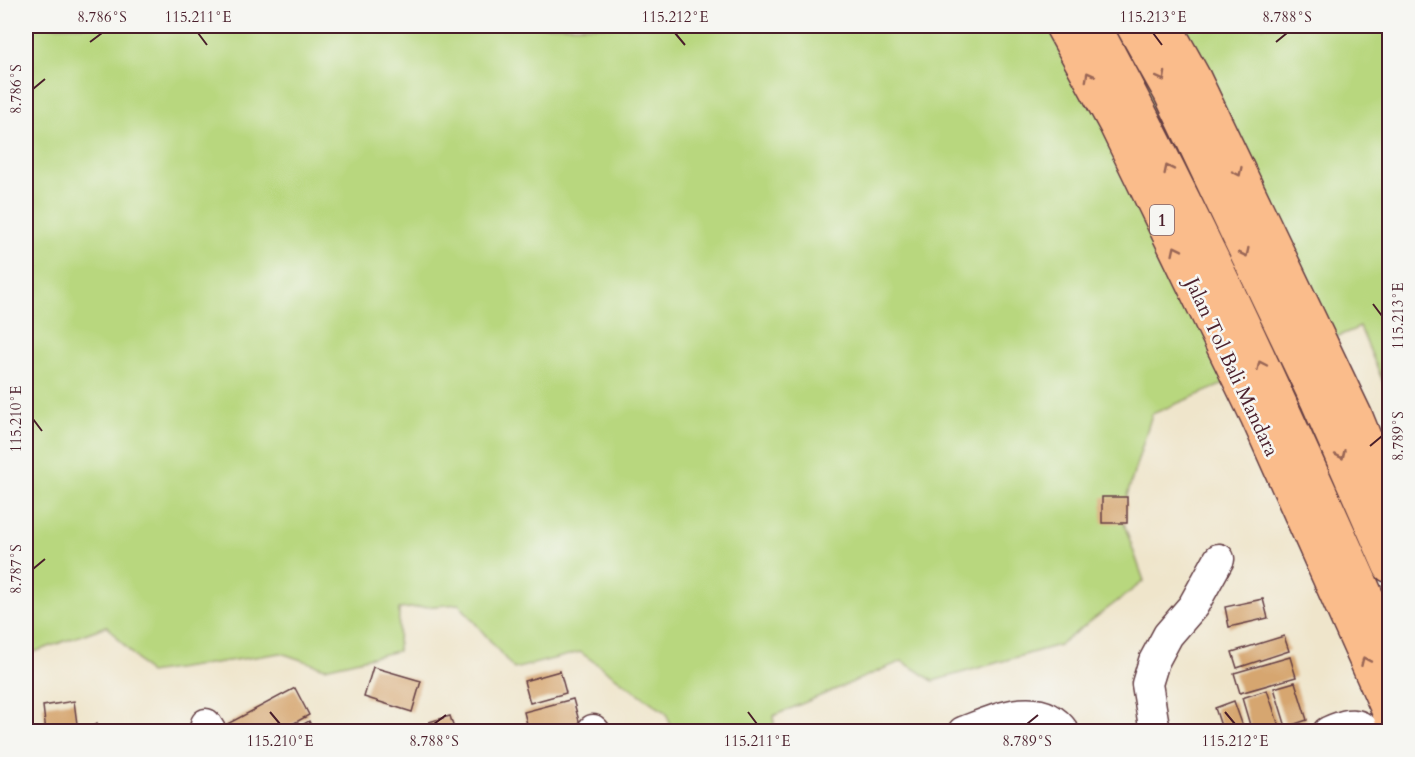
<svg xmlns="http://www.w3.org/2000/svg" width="1415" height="757" font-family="Cardo,serif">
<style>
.green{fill:#b8d77e;stroke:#817b54;stroke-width:1.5}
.building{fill:#d6a670}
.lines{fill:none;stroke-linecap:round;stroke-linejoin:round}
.minor-casing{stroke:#633d43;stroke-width:33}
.highway-casing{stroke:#633d43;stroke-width:36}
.minor{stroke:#fff;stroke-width:30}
.highway{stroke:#fabc8b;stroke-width:33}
.oneway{stroke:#996656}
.ticks{fill:none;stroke:#4a1f2b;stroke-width:2}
.labels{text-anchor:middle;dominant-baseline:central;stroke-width:5;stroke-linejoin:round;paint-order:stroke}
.shield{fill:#f6f6f2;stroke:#7e6067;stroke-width:1.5}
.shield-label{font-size:18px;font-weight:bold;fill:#4a1f2b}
.street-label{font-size:20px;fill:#4a1f2b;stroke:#f6f6f2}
.neatline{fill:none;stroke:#4a1f2b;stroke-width:2}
.ticks-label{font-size:15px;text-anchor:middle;fill:#4a1f2b}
</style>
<rect width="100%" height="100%" fill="#f6f6f2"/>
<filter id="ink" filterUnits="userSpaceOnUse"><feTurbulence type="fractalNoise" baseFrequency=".0167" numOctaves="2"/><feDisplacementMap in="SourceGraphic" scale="12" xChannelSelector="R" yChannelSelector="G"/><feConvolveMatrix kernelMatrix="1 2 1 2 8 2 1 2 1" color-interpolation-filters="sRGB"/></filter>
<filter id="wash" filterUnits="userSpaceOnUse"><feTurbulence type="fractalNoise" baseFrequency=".008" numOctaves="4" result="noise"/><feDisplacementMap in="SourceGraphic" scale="24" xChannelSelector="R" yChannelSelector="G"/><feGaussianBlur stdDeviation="1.35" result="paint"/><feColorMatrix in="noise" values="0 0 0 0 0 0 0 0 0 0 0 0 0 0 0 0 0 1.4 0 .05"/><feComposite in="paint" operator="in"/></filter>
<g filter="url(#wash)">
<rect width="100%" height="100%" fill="#efe5cb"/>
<path class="green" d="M 26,26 L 1389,26 L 1389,396 L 1360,327 L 1152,414 L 1121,515 L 1144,581 L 1059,645 L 933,681 L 902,661 L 773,716 L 775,732 L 673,731 L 666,713 L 580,652 L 514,669 L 459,604 L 399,609 L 398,651 L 325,668 L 281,653 L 149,673 L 107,626 L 26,655 Z"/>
<g id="blocks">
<path class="building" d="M 1102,497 L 1127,497 L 1127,523 L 1102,523 Z
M 1263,599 L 1268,618 L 1229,627 L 1225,607 Z
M 1284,636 L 1289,651 L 1237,668 L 1232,652 Z
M 1290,657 L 1296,677 L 1240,693 L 1234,673 Z
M 373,667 L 421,681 L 412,712 L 364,697 Z
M 560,671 L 566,693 L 530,703 L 524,681 Z
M 1295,682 L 1307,720 L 1286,727 L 1274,688 Z
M 295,688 L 309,715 L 278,732 L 220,732 L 218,729 Z
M 1267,690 L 1280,729 L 1272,732 L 1252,732 L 1242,698 Z
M 573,699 L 582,732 L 529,732 L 524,712 Z
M 74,701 L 78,732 L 46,732 L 43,706 Z
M 1234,701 L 1245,732 L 1223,732 L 1215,708 Z
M 450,716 L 455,732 L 431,732 L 429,722 Z
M 309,721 L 314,732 L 290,732 Z
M 97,723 L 102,732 L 86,732 Z"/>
</g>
</g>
<g filter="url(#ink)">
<use href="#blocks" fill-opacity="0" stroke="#633d43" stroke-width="1.5"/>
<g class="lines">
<defs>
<path id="minor" d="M 206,724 L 211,732
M 593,730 L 595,732
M 963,732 C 994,720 1040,697 1064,732
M 1155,732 L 1147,684 L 1154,661 L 1168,635 L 1193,606 L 1219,559
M 1328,732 C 1341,726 1356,719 1367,732"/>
<path id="highway" d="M 1062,26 L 1115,123 L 1257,416 L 1390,714
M 1094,26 C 1203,228 1297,439 1390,649
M 1133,26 L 1170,92 L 1318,402 L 1390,566
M 1165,26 L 1194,78 L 1356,417 L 1390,501"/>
</defs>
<use href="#minor" class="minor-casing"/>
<use href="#highway" class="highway-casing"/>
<use href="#minor" class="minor"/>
<use href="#highway" class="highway"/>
</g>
<defs><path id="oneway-chevron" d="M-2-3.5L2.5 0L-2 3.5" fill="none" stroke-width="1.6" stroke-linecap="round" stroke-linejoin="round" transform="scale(1.5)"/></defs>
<g class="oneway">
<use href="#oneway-chevron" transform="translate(1089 76) rotate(-118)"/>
<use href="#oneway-chevron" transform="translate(1162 77) rotate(61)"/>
<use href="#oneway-chevron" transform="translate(1168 169) rotate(-116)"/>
<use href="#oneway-chevron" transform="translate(1238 172) rotate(65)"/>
<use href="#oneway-chevron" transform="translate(1176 250) rotate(-116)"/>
<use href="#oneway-chevron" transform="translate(1245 253) rotate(64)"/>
<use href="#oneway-chevron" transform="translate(1261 365) rotate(-115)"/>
<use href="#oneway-chevron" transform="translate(1341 455) rotate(66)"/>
<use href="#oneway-chevron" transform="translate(1365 661) rotate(-114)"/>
</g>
</g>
<path class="ticks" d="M 198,33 L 207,45M 675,33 L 685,45M 1153,33 L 1162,45M 90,42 L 102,33M 1276,42 L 1287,33M 33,89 L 45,79M 1373,304 L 1382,316M 33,419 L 42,431M 1370,446 L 1382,436M 33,569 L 45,559M 270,712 L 280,724M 748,712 L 757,724M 1225,712 L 1235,724M 434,724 L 446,715M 1027,724 L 1038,715"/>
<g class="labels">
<rect class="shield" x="1150" y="205" width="24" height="30" rx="4.5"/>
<g class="shield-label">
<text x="1162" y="220">1</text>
</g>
<g class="street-label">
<text transform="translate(1232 367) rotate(65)">Jalan Tol Bali Mandara</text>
</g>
</g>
<rect width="1415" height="757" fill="none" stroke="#f6f6f2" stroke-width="66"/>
<rect x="33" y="33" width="1349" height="691" class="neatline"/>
<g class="ticks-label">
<text x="102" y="22">8.786°S</text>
<text x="198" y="22">115.211°E</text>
<text x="675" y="22">115.212°E</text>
<text x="1153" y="22">115.213°E</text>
<text x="1287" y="22">8.788°S</text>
<text transform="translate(16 89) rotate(-90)" y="5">8.786°S</text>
<text transform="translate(1398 316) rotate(-90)" y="5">115.213°E</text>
<text transform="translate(16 419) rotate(-90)" y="5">115.210°E</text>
<text transform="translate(1398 436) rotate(-90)" y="5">8.789°S</text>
<text transform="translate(16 569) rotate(-90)" y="5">8.787°S</text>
<text x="280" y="746">115.210°E</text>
<text x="434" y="746">8.788°S</text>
<text x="757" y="746">115.211°E</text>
<text x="1027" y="746">8.789°S</text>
<text x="1235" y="746">115.212°E</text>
</g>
</svg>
